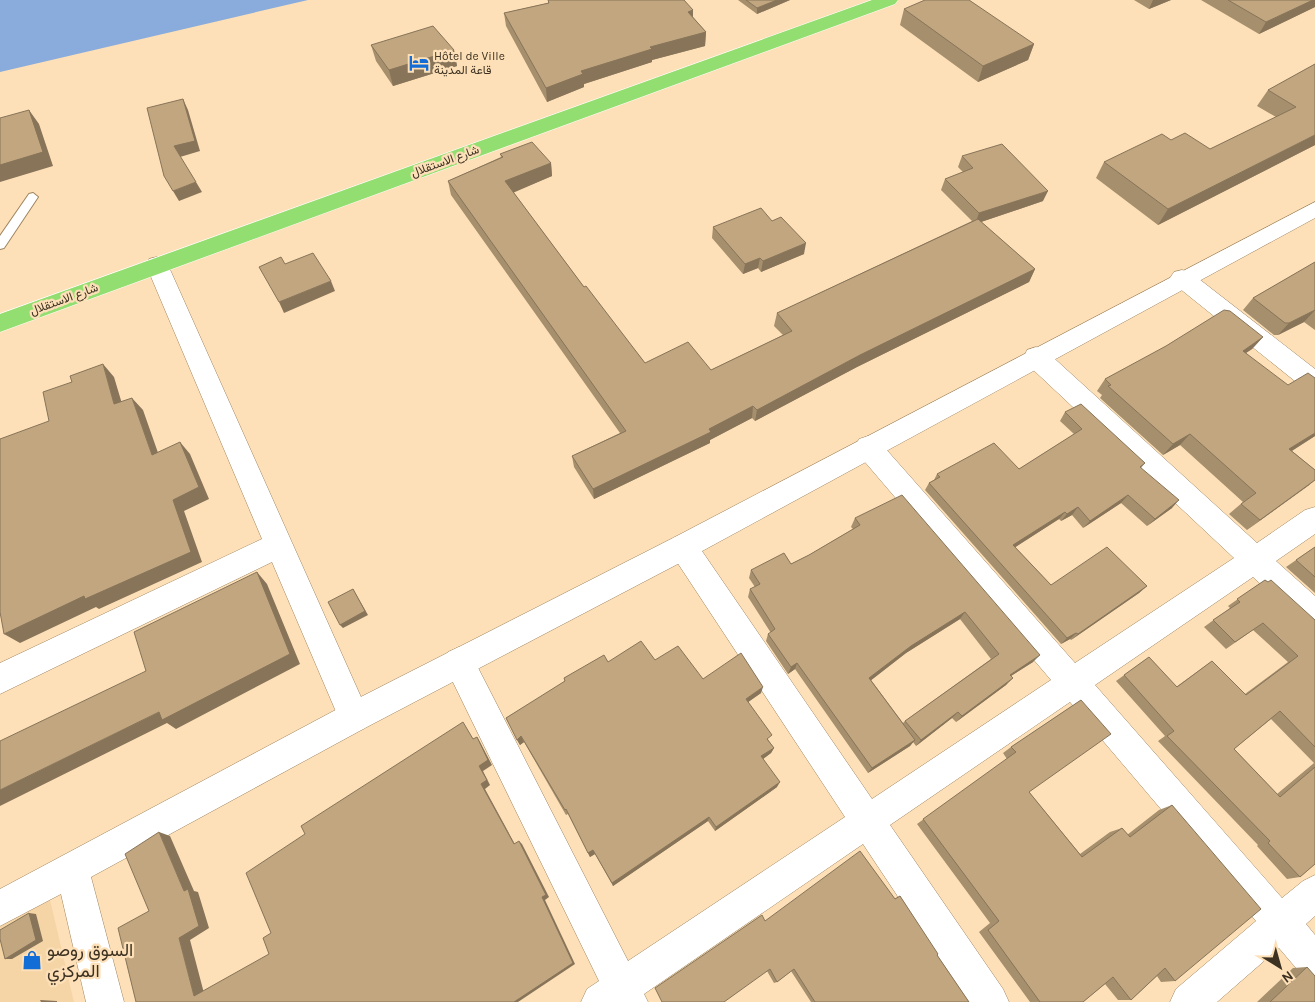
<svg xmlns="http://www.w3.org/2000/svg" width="1315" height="1002" font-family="Karla,Vazirmatn,sans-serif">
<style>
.built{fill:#f5d5a6}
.water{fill:#89acdd}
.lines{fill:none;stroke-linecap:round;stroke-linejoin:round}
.lane-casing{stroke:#9e845e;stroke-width:2}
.street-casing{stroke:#9e845e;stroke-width:1}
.secondary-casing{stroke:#9e845e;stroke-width:1}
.highway-casing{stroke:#fff;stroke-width:1}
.lane{fill:#fff;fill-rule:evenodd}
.street{fill:#fff;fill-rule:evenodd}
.secondary{fill:#fff;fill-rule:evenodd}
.highway{fill:#93de70;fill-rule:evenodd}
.wall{fill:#a68f6d;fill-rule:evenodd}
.shaded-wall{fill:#877459}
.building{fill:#c1a67f;stroke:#877459}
.labels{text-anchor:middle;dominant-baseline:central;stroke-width:4.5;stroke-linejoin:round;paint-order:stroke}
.far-poi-label{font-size:12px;fill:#3d3222;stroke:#fde0b8;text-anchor:start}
.far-street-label{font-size:12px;fill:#3d3222;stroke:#fde0b8}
.near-poi-label{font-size:18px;fill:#3d3222;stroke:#fde0b8;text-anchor:start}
</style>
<rect width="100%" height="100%" fill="#fde0b8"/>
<path class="built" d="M 48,891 L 74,1002 L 0,1002 L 0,918 Z"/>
<path class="water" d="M 0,0 L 308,0 L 0,72 Z"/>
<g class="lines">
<defs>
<path id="lane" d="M 33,193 L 38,197 L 4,248 L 0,249 L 0,236 L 29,194 Z"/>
<path id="street" d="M 157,257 L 165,259 L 168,265 L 365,706 L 370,717 L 365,728 L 354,733 L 343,728 L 272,562 L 0,694 L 0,663 L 262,539 L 146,265 L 149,259 Z
M 1182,270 L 1190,272 L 1315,369 L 1315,393 L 1306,390 L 1174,284 L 1170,278 L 1174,272 Z
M 1036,347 L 1045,350 L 1257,543 L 1305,510 L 1315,507 L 1315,534 L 1276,561 L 1315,596 L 1315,629 L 1305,625 L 1253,577 L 1095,685 L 1282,898 L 1303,881 L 1315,875 L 1315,916 L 1306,924 L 1315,935 L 1315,980 L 1302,975 L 1279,948 L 1217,1002 L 1170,1002 L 1176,989 L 1256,921 L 1070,702 L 890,825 L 1003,989 L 1009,1002 L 968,1002 L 863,844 L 644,994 L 648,1002 L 581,1002 L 587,989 L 599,981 L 448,672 L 444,662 L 448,652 L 459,647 L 470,652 L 628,961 L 845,817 L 673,556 L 669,547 L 673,538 L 683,534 L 693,538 L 872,799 L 1051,680 L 859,455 L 855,447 L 859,439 L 868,436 L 877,439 L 1075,663 L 1234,558 L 1027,364 L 1024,357 L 1027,350 Z"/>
<path id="secondary" d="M 1315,202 L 1315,218 L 693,556 L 365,728 L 91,877 L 124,1002 L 86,1002 L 61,894 L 0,926 L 0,889 L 343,706 L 673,538 Z"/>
<path id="highway" d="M 872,0 L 898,0 L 895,4 L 0,332 L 0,314 Z"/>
</defs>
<use href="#lane" class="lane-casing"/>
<use href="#street" class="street-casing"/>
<use href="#secondary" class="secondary-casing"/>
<use href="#highway" class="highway-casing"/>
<use href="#lane" class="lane"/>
<use href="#street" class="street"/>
<use href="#secondary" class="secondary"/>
<use href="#highway" class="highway"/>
</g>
<path class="wall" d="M 548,0 L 693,10 L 693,17 L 706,32 L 705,46 L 652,60 L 652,62 L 584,84 L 584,87 L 547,102 L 506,26 L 504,13 L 548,3 Z
M 738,0 L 790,0 L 757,14 Z
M 1134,0 L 1171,0 L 1149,9 Z
M 1201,0 L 1315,0 L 1315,7 L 1259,34 Z
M 904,9 L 1034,44 L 1028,60 L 978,82 L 900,25 Z
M 371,45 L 454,50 L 457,66 L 393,86 L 376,61 Z
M 1315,64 L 1315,145 L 1158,225 L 1096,178 L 1104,162 L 1171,140 L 1210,149 L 1276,117 L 1257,106 L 1268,90 Z
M 500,154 L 551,163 L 552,176 L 513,192 L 584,287 L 645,363 L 711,370 L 783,335 L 774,326 L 777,313 L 972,221 L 941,190 L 945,179 L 963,172 L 958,167 L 962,156 L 1043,201 L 981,222 L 1035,269 L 1029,282 L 857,367 L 755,421 L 752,418 L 710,440 L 710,443 L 594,499 L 574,467 L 572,456 L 620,433 L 451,195 L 448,181 L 501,157 Z
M 772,221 L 804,254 L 761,272 L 758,268 L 743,274 L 712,238 L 713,227 Z
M 1315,262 L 1315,330 L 1304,322 L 1278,335 L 1274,335 L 1243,310 L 1253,298 Z
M 1263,337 L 1252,349 L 1246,353 L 1315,436 L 1292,451 L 1315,470 L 1315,480 L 1247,530 L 1229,514 L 1243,502 L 1180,445 L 1163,455 L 1100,398 L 1102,395 L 1097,391 L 1105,379 Z
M 1065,412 L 1145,463 L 1141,468 L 1172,508 L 1147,526 L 1121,503 L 1083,528 L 1072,515 L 1061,521 L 1059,519 L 1015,547 L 1051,585 L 1147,586 L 1139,593 L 1071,640 L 1070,639 L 1061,644 L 925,490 L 929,483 L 934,480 L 937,474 L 1019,469 L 1074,434 L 1060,421 Z
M 855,518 L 1033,662 L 1011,676 L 1006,685 L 956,722 L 952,718 L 916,746 L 913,742 L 910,746 L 868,773 L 795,669 L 788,674 L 766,641 L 768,634 L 771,633 L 748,597 L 750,589 L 755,587 L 749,578 L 751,570 L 791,564 L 809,555 L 853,529 L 851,527 ZM 960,619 L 991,659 L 905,721 L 903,723 L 871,680 L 906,653 Z
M 1315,547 L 1315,593 L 1286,567 Z
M 1265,580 L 1315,620 L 1315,864 L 1300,877 L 1287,879 L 1257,846 L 1258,845 L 1158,741 L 1165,736 L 1116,681 L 1149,657 L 1176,687 L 1212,661 L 1245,694 L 1288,662 L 1253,630 L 1226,649 L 1204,627 L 1230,608 L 1228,606 ZM 1271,719 L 1314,763 L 1277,794 L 1234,749 Z
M 655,660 L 703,679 L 761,693 L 748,702 L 769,741 L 774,748 L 771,753 L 763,759 L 777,787 L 715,831 L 708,821 L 613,886 L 595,854 L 590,857 L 568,814 L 566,815 L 524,742 L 520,745 L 506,718 L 565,682 L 564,678 L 608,662 Z
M 1081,700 L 1029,792 L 1080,854 L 1110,832 L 1122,828 L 1127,835 L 1159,810 L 1172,805 L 1175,981 L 1161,982 L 1157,976 L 1131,1000 L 1118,1000 L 1105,984 L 1083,1002 L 1030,1002 L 979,932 L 990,923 L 917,824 L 1007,759 L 1003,753 L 1011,747 Z
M 900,896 L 937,955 L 969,1002 L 811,1002 L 791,971 L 777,982 L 774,983 L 767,971 L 765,921 L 894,899 Z
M 1307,967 L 1315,1002 L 1257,1002 L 1293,968 Z"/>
<path class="shaded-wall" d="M 777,0 L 790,0 L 757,14 L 757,8 Z
M 1153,0 L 1171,0 L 1149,9 Z
M 1313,0 L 1315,0 L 1315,7 L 1259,34 L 1266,22 Z
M 693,10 L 693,24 L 688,12 Z
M 706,32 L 705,46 L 652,60 L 652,62 L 584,84 L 584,87 L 547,102 L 546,88 L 581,71 L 650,47 Z
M 1034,44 L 1028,60 L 978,82 L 983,66 Z
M 454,50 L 457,66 L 393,86 L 389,70 Z
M 183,99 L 188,110 L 200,151 L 180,157 L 174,146 Z
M 29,110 L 39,124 L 53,166 L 0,182 L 0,165 Z
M 1315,135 L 1315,145 L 1158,225 L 1168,209 Z
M 551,163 L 552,176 L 508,195 L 505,181 Z
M 196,182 L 202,192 L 179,201 L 173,191 Z
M 1048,191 L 1043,201 L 975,224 L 979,213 Z
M 806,243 L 804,254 L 761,272 L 763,261 Z
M 760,258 L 758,268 L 743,274 L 745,264 Z
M 1035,269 L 1029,282 L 857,367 L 755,421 L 757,410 L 860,355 Z
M 331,281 L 335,291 L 284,313 L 279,302 Z
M 1315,310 L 1304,322 L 1278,335 L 1289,323 Z
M 1263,337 L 1252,349 L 1232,362 L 1243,351 Z
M 103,364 L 114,377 L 126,417 L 114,404 Z
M 132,398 L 143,410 L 163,467 L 152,455 Z
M 753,406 L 752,418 L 710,440 L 710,443 L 594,499 L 593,489 Z
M 1315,433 L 1315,436 L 1277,460 L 1289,449 Z
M 1190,434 L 1180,445 L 1163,455 L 1173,444 Z
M 180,442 L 190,454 L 209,499 L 184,511 L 202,562 L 99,609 L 96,607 L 20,643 L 4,634 L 173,500 Z
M 1315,480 L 1308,486 L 1247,530 L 1260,520 Z
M 1128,495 L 1121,503 L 1083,528 L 1090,521 Z
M 1179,500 L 1172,508 L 1147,526 L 1155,519 Z
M 1078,507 L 1072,515 L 1061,521 L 1067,514 Z
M 1065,512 L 1059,519 L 1008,552 L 1013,545 Z
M 257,572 L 267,584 L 300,664 L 176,729 L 167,723 L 0,806 L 0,790 L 159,712 Z
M 1147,586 L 1139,593 L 1071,640 L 1078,634 Z
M 353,589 L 368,615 L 343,628 L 340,625 Z
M 965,612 L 960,619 L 906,653 L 865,685 L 869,678 L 911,646 Z
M 1076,633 L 1070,639 L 1061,644 L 1067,638 Z
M 1040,655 L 1033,662 L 1003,681 L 1010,675 Z
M 797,663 L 795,669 L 788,674 L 791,667 Z
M 1013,678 L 1006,685 L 956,722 L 962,716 Z
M 763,687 L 761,693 L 744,705 L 746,699 Z
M 958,712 L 952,718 L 916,746 L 921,740 Z
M 521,736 L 524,742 L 520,745 L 517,740 Z
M 477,737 L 480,742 L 492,765 L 483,771 L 490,785 L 485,789 L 517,848 L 514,844 L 481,784 Z
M 915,740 L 910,746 L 868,773 L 872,768 Z
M 774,748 L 771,753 L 759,762 L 761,756 Z
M 780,782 L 777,787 L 715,831 L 716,827 Z
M 709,817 L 708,821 L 613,886 L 612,883 Z
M 159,832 L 170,836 L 194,891 L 198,892 L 209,928 L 190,940 L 205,997 L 194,996 L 179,938 L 184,891 Z
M 519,841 L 522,844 L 549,897 L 545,900 L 575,964 L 518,1002 L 514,1002 L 542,897 Z
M 593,850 L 595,854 L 590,857 L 588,853 Z
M 29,913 L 36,914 L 43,941 L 12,959 L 5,959 Z
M 40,1000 L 57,1001 L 57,1002 L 41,1002 Z"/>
<path class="building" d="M 548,0 L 684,0 L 693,10 L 688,12 L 706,32 L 650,47 L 652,49 L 581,71 L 583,74 L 546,88 L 504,13 L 549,3 Z
M 746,0 L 777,0 L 757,8 Z
M 925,0 L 969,0 L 1034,44 L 983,66 L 904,9 Z
M 1228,0 L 1313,0 L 1266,22 Z
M 433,26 L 454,50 L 389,70 L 371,45 Z
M 1315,64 L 1315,135 L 1168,209 L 1104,162 L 1162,134 L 1171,140 L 1185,133 L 1210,149 L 1296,107 L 1268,90 Z
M 183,99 L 195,141 L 174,146 L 196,182 L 173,191 L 164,176 L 147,108 Z
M 29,110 L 43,152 L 0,165 L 0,118 Z
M 532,142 L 551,163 L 505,181 L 584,287 L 586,286 L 645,363 L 688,342 L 711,370 L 792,331 L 777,313 L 978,219 L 1035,269 L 860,355 L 757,410 L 753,406 L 709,429 L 711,432 L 593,489 L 572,456 L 626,431 L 448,181 L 503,157 L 500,154 Z
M 1002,144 L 1048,191 L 979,213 L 945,179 L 973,168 L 962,156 Z
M 761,208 L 772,221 L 781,217 L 806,243 L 763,261 L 760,258 L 745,264 L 713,227 Z
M 313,253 L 331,281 L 279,302 L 259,267 L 281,257 L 285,264 Z
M 1315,262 L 1315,310 L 1289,323 L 1285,323 L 1253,298 Z
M 1224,310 L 1230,311 L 1263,337 L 1243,351 L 1288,385 L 1308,373 L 1315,378 L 1315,433 L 1289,449 L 1315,470 L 1315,480 L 1260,520 L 1241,504 L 1256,493 L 1190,434 L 1173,444 L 1108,386 L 1111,385 L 1105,379 L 1166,346 Z
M 103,364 L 114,404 L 132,398 L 152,455 L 180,442 L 199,487 L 173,500 L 191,552 L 85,599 L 84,596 L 4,634 L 0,612 L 0,439 L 49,421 L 43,392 L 72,382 L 70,376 Z
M 1081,404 L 1145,463 L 1140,467 L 1179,500 L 1155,519 L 1128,495 L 1090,521 L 1078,507 L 1067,514 L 1065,512 L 1013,545 L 1051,585 L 1107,547 L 1147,586 L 1078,634 L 1076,633 L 1067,638 L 929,483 L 940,477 L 937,474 L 994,443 L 1019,469 L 1082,429 L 1065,412 Z
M 902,495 L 1040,655 L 1010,675 L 1013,678 L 962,716 L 958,712 L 921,740 L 905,721 L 999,654 L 965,612 L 911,646 L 869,678 L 915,740 L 872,768 L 797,663 L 791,667 L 768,634 L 775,629 L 750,589 L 760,584 L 751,570 L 784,553 L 791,564 L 809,555 L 860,525 L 855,518 Z
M 1315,547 L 1315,577 L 1296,560 Z
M 257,572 L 290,654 L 162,720 L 159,712 L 0,790 L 0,741 L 146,671 L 134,632 Z
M 1265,580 L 1268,582 L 1271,580 L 1315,620 L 1315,747 L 1280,711 L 1234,749 L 1280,797 L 1315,767 L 1315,864 L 1300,877 L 1268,843 L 1270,841 L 1167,736 L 1174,731 L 1124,675 L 1149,657 L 1177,687 L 1212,661 L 1246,695 L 1298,656 L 1263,623 L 1235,642 L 1213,620 L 1240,602 L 1237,599 Z
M 353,589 L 365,611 L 340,625 L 328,602 Z
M 641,641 L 655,660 L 678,646 L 703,679 L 741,653 L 763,687 L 746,699 L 772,735 L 767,739 L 774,748 L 761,756 L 780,782 L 716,827 L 709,817 L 612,883 L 593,850 L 588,853 L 566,809 L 565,810 L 521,736 L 517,740 L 506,718 L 565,681 L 564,678 L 604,655 L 608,662 Z
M 1081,700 L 1111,734 L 1029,792 L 1082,857 L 1122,828 L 1130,837 L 1172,805 L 1261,909 L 1175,981 L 1165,968 L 1131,1000 L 1113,977 L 1083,1002 L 1040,1002 L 988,930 L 999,921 L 923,819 L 1016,752 L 1011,747 Z
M 463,722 L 473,739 L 477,737 L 488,760 L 479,766 L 487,780 L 481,784 L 514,844 L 519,841 L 546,895 L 542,897 L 573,963 L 514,1002 L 136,1002 L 118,928 L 149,911 L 125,854 L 159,832 L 184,891 L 188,889 L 199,926 L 179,938 L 194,996 L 269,954 L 263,938 L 271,933 L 246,873 L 305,834 L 301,826 Z
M 860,851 L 895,899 L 900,896 L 938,954 L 937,955 L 969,1002 L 815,1002 L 794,969 L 777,982 L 770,969 L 724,1002 L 662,1002 L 655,988 L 762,915 L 765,921 Z
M 29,913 L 36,940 L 5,959 L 0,939 L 0,930 Z
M 1307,967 L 1315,976 L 1315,1002 L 1270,1002 Z"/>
<defs>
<symbol id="hotel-bare" viewBox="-9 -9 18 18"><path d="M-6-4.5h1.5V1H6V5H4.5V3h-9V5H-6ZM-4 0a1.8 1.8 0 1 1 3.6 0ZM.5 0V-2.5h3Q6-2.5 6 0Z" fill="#136dd7" stroke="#fde0b8" stroke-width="2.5" paint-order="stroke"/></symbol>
<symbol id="shop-bare" viewBox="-9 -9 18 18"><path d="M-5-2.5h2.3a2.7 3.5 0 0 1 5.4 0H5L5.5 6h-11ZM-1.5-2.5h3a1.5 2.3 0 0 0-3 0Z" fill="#136dd7" stroke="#fde0b8" stroke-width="2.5" paint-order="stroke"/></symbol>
</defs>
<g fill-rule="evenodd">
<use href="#hotel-bare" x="405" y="49" width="28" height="28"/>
<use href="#shop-bare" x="18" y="946" width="28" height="28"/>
</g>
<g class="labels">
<g class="far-poi-label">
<text x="434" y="56">Hôtel de Ville<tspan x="434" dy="14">قاعة المدينة</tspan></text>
</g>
<g class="far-street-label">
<text transform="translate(445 161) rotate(-20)">شارع الاستقلال</text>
<text transform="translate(64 299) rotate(-20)">شارع الاستقلال</text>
</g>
<g class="near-poi-label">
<text x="47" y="950">السوق روصو<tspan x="47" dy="21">المركزي</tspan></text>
</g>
</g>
<g transform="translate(1280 967) rotate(143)" stroke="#fde0b8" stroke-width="4" paint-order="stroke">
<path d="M0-4L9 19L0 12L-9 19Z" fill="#3d3222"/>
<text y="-8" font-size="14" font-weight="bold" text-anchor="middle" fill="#3d3222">N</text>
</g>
</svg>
